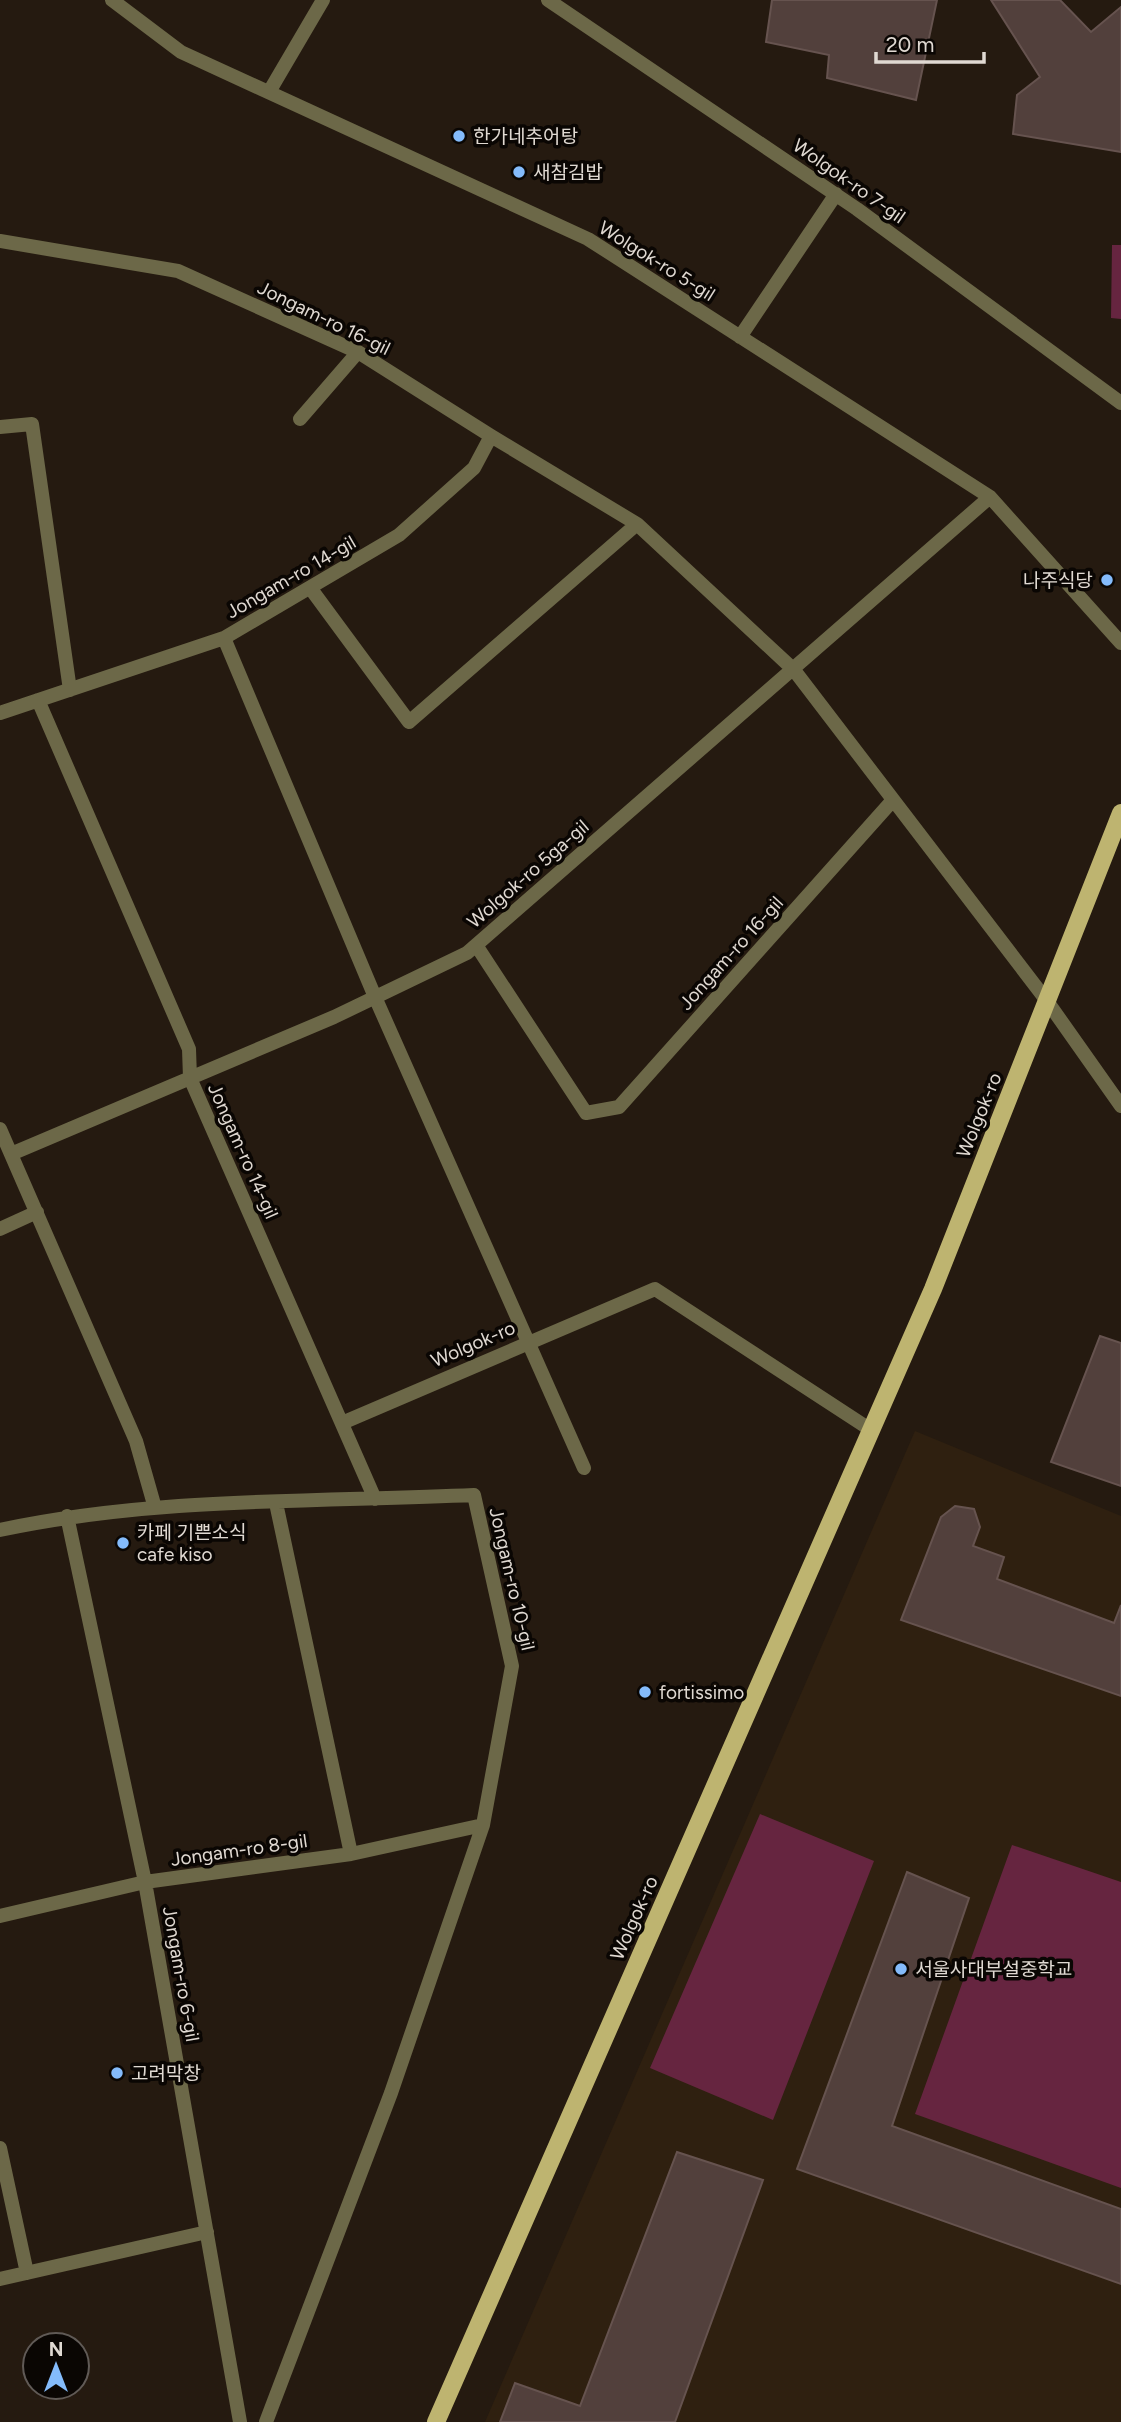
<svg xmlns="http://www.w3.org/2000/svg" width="1121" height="2422" font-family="Figtree,'Noto Sans KR',sans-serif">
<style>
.built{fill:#2f2010}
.green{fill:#662540}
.building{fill:#52403c;stroke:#66534f;stroke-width:2}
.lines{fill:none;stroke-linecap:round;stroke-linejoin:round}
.minor{stroke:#6c6848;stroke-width:14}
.primary{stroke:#beb470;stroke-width:18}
.poi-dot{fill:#84bbfb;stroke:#0a0603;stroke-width:2.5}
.labels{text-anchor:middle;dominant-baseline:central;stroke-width:7;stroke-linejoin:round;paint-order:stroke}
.poi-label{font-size:19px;fill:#e0d9d2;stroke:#0a0603;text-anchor:start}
.street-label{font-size:19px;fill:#e0d9d2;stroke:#0a0603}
</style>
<rect width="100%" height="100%" fill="#251a10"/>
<path class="built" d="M 915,1431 L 1121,1516 L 1121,2422 L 485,2422 Z"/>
<path class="green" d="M 1112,245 L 1121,245 L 1121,319 L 1111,318 Z
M 760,1814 L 874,1861 L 773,2120 L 650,2068 Z
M 1012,1845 L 1121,1882 L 1121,2188 L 915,2114 Z"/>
<path class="building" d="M 772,0 L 937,0 L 916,100 L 827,78 L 829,55 L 766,42 Z
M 991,0 L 1060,0 L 1091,32 L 1121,7 L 1121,152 L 1013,134 L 1017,95 L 1040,77 Z
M 1100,1336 L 1121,1343 L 1121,1486 L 1051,1462 Z
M 955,1506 L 974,1509 L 980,1527 L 973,1546 L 1004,1557 L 997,1579 L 1114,1623 L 1121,1605 L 1121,1696 L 901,1620 L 941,1517 Z
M 907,1872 L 969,1898 L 892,2126 L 1121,2209 L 1121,2284 L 797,2169 Z
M 677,2152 L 763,2180 L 675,2422 L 500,2422 L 515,2383 L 580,2406 Z"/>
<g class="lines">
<path class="minor" d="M 112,0 L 181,52 L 588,239 L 990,497 L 1121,643
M 548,0 L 857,209 L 1121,403
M 269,92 L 323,0
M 0,241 L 178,271 L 358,352 L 491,436 L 637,524 L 794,670 L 1047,1001 L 1121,1106
M 740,337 L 836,194
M 300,419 L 358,352
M 0,427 L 32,424 L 70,690
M 311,589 L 409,722 L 637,524
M 224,638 L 375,997 L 584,1468
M 38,700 L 189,1049 L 190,1078 L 375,1499
M 0,713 L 224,638 L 399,535 L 474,468 L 491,436
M 476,945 L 586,1113 L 619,1107 L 893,800
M 0,1129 L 136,1441 L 155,1508
M 11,1154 L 334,1017 L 467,953 L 990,497
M 0,1229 L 37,1212
M 342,1423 L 655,1289 L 871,1430
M 276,1503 L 351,1854
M 67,1516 L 145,1882 L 240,2422
M 0,1530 C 155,1497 316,1502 474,1495 L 512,1666 L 483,1825 L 391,2093 L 266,2422
M 0,1916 L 145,1882 L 351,1854 L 483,1825
M 0,2148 L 27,2273
M 0,2279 L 207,2232"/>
<path class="primary" d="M 436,2422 L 933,1289 L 1121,813"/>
</g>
<g class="poi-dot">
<circle cx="459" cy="136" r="7"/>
<circle cx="519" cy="172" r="7"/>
<circle cx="1107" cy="580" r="7"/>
<circle cx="123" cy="1543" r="7"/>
<circle cx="645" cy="1692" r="7"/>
<circle cx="901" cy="1969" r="7"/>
<circle cx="117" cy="2073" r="7"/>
</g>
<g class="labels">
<g class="poi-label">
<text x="473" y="136">한가네추어탕</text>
<text x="533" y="172">새참김밥</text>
<text x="1093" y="580" text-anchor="end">나주식당</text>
<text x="137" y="1532">카페 기쁜소식<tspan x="137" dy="22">cafe kiso</tspan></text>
<text x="659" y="1692">fortissimo</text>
<text x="915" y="1969">서울사대부설중학교</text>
<text x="131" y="2073">고려막창</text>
</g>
<g class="street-label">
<text transform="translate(849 181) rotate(35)">Wolgok-ro 7-gil</text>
<text transform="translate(657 261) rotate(32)">Wolgok-ro 5-gil</text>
<text transform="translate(324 318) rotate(26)">Jongam-ro 16-gil</text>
<text transform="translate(291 577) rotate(-30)">Jongam-ro 14-gil</text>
<text transform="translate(528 874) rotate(-41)">Wolgok-ro 5ga-gil</text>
<text transform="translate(731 953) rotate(-48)">Jongam-ro 16-gil</text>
<text transform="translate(979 1115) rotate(-68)">Wolgok-ro</text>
<text transform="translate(243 1151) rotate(66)">Jongam-ro 14-gil</text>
<text transform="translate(473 1344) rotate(-23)">Wolgok-ro</text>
<text transform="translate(512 1579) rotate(77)">Jongam-ro 10-gil</text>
<text transform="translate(239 1850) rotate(-8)">Jongam-ro 8-gil</text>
<text transform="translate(634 1918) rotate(-66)">Wolgok-ro</text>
<text transform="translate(181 1974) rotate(80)">Jongam-ro 6-gil</text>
</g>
</g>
<g transform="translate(56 2366)"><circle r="33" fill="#0a0603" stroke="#605a56" stroke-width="2"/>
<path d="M0-5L12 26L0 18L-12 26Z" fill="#84bbfb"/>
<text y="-10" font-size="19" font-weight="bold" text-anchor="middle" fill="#e0d9d2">N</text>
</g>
<path d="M876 52v10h108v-10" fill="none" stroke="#e0d9d2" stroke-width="3.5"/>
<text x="886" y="52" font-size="21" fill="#e0d9d2" stroke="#0a0603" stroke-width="5" paint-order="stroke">20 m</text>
</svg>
